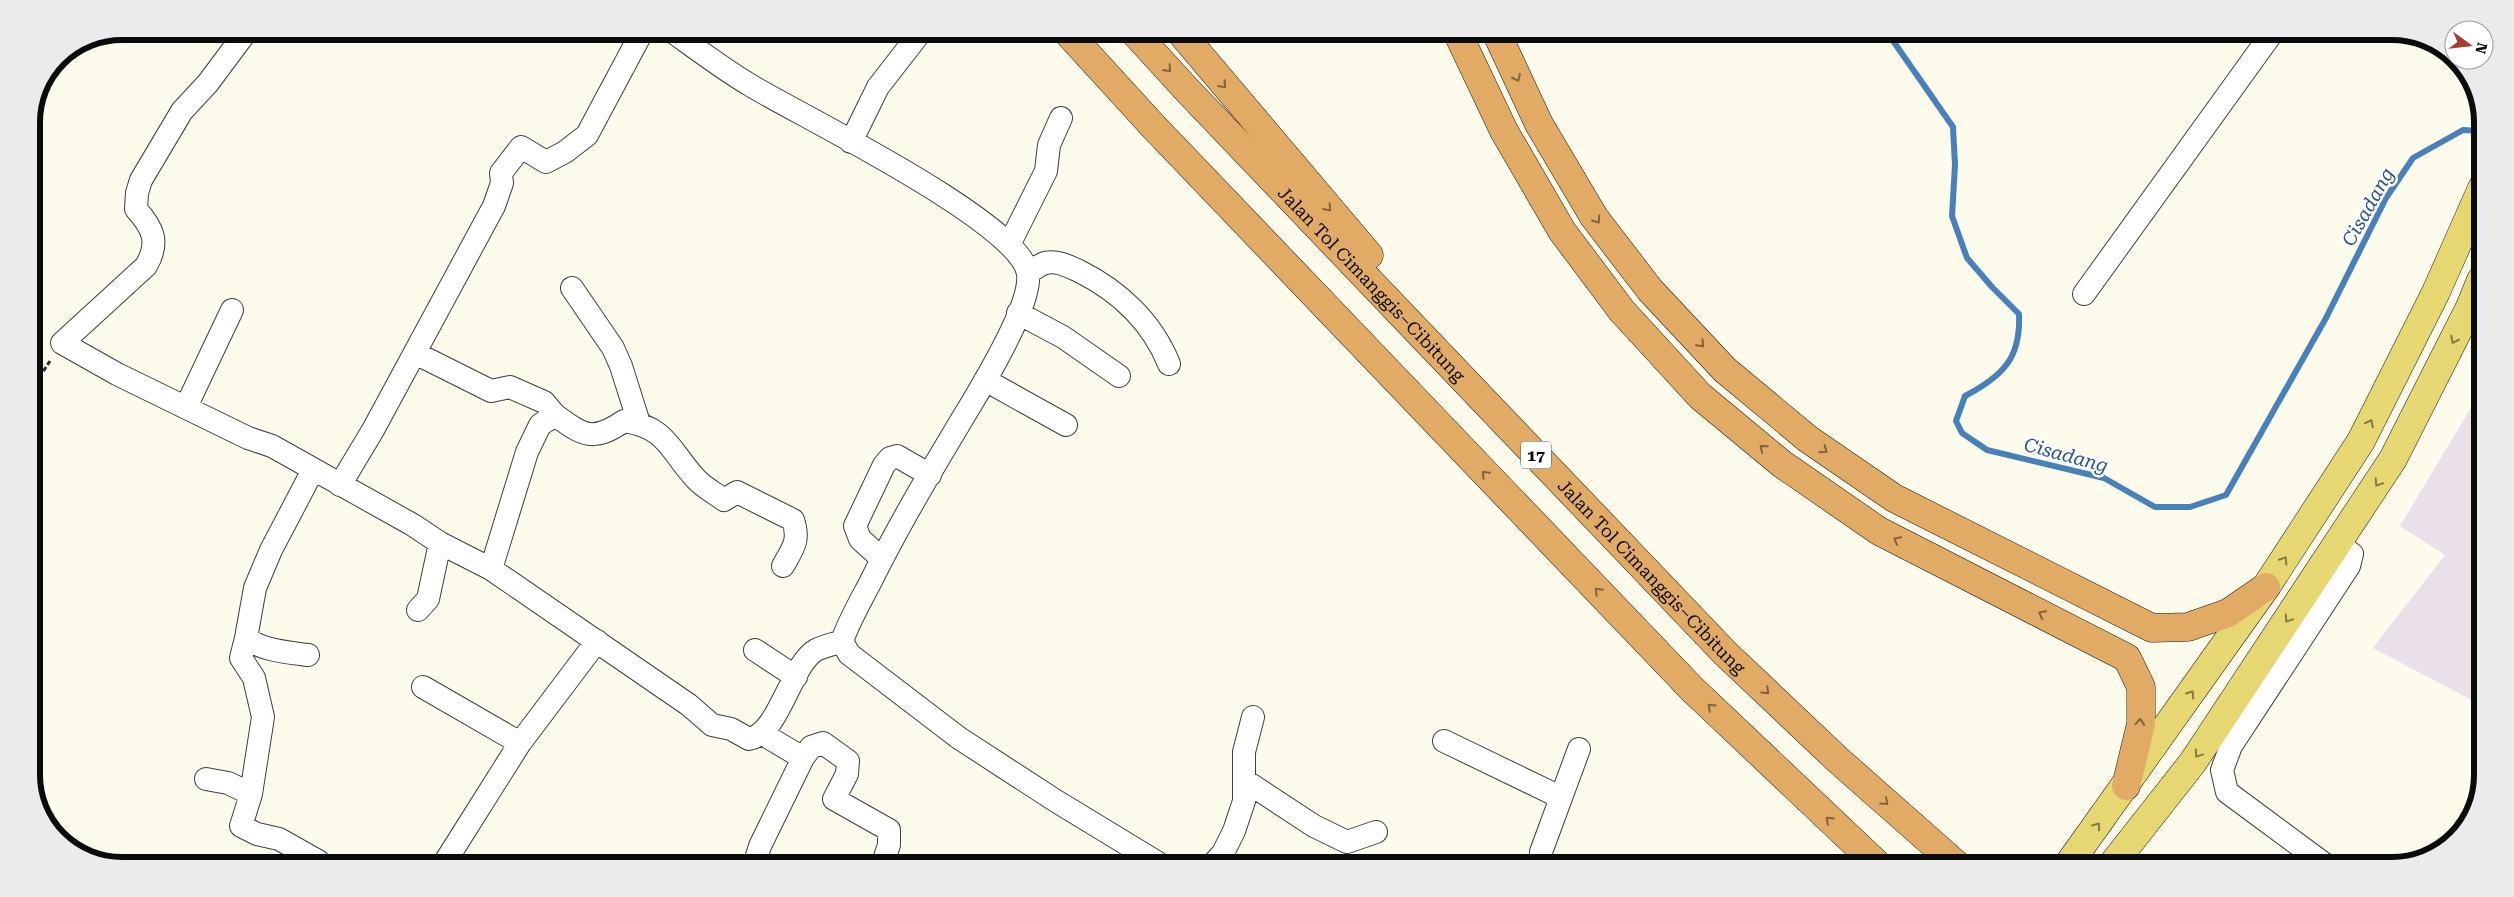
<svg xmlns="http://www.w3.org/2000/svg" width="2514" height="897" font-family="'Roboto Serif',serif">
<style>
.industrial{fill:#e9e0e9}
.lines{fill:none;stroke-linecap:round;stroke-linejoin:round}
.stream{stroke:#4880ba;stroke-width:6}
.minor-casing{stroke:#3e3e3e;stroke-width:24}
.major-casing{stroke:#1c1c1c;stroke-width:29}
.highway-casing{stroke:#1c1c1c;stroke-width:29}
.path{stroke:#2d2d2d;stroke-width:3;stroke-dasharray:5 2.5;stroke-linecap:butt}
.minor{stroke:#fff;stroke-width:22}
.major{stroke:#e6d772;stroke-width:28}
.highway{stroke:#e1ab66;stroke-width:28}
.oneway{stroke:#81633d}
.oneway2{stroke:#837b44}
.labels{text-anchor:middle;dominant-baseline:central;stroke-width:5;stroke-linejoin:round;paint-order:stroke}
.shield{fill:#fff;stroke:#545454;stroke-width:1}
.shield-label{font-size:16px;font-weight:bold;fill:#0b0b0b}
.street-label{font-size:18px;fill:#0b0b0b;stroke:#fff}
.water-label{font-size:19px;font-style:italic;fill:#26548b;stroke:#fff}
.rim{fill:none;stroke:#0b0b0b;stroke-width:6}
</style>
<rect width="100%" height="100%" fill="#fcfbec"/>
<path class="industrial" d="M 2481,391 L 2479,704 L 2373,648 L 2445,555 L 2400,526 Z"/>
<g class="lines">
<path class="stream" d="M 1889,35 L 1953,127 L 1955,165 L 1952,216 L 1967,258 L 1992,287 L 2019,314 C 2021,358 2003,376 1965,396 L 1956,421 L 1962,433 L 1987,450 L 2104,478 L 2155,507 L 2190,507 L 2226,495 L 2326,318 L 2386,198 L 2413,158 L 2463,130 L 2482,131"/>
<defs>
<path id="minor" d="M 246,32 L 208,83 L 182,111 L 141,180 L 137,193 L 136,209 C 153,228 160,242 146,266 L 62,343 L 117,374 L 248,438 L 272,446 L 413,525 L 440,543 L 491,569 L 689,705 L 712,725 L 731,729 L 749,739 C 779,734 791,664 816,650 C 824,646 834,644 842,641
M 673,32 C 698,50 723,69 750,85 C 799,115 1022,223 1028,274 C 1032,305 981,388 964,416 C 931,471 898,526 870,583 C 860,602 849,621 842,641 L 849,654 L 959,738 L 1056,801 L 1158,863
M 851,142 L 878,87 L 920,33
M 1010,243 L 1046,171 L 1049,145 L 1061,118
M 1028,273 C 1034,269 1039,265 1045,263 C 1057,260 1068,266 1079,271 C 1119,291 1152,322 1169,364
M 572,288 L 613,348 L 621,366 L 639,423
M 2084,294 L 2270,36
M 1018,313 L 1063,337 L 1119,376
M 415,353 L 491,391 L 510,387 L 544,402 L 555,415
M 985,380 L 1066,425
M 186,407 L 232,310
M 340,485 L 373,430 L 494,206 L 502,183 L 501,173 L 521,147 L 546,162 L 565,152 L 587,135 L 642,32
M 882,559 L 860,539 L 855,526 L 884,465 L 890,458 L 897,456 L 930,475
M 491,569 L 527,452 L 540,425 L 555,415 C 583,435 592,443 624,421 C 667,427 670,451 696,479 C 703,487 715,493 724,500 L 737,492 L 793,520 C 800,541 793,548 783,566
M 418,610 L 428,599 L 440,543
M 246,638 L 241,658 L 254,678 L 263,717 L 251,794 L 241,826 L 257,834 L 279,839 L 318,861
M 755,650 L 796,677
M 308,655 C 286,652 264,651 246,638 L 255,588 L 271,550 L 313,470
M 423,687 L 520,743
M 761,733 L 803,758 L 811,747 L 823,743 L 848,761 L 847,774 L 834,799 L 889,830 L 889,845 L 883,863
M 1444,741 L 1560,797
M 206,779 L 228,783 L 251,794
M 1244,780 L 1314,826 L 1347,842 L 1376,832
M 445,862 L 520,743 L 597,641
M 755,862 L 760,846 L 803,758
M 1214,863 L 1223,853 L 1234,831 L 1244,801 L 1244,752 L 1253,717
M 1541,864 L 1541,852 L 1579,749
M 2327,866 L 2227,792 L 2222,770 L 2231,746 L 2349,566 L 2352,554 L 2338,544"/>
<path id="major" d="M 2068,865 L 2266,587 L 2361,441 L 2436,292 L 2482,188
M 2112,865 L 2193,762 L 2393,459 L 2470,307 L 2481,280"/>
<g id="highway">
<path d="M 1068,33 L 1153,126 L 1692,689 L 1878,865"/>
<path id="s1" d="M 1135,33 L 1188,91 L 1725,653 L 1838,760 L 1957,865"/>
<path d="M 1181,33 L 1369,255"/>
<path d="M 1458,34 L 1504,131 L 1562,231 L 1622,311 L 1700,396 L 1782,464 L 1879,531 L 2127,658 L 2141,687 L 2141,724 L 2126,786"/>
<path d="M 1497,34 L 1539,124 L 1594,217 L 1650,290 L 1725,370 L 1808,439 L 1894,498 L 2152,628 L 2188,627 L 2228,613 L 2266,587"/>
</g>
</defs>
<use href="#minor" class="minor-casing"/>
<use href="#major" class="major-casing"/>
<use href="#highway" class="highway-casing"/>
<path class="path" d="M 31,390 L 50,361"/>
<use href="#minor" class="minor"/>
<use href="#major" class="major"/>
<use href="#highway" class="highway"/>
</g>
<defs><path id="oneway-chevron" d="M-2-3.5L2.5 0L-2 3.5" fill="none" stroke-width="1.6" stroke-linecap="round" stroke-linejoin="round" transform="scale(1.25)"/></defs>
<g class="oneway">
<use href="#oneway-chevron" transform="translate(1168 69) rotate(48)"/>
<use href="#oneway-chevron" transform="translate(1517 78) rotate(65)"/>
<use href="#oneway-chevron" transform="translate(1223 85) rotate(49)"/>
<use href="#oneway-chevron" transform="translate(1328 208) rotate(49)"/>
<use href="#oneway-chevron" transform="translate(1597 220) rotate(55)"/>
<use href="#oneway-chevron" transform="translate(1701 344) rotate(47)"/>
<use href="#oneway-chevron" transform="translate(1763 448) rotate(-140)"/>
<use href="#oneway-chevron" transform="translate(1824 450) rotate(35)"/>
<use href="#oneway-chevron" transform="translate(1485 474) rotate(-134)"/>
<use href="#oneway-chevron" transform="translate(1897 540) rotate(-153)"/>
<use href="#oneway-chevron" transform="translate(1598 591) rotate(-134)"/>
<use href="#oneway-chevron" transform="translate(2042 614) rotate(-153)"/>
<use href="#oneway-chevron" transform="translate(1766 691) rotate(44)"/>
<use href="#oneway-chevron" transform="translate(1711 707) rotate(-136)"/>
<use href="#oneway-chevron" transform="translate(2140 722) rotate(-85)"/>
<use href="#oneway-chevron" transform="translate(1885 802) rotate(42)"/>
<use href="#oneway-chevron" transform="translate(1829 820) rotate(-137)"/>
</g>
<g class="oneway2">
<use href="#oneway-chevron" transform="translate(2454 340) rotate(117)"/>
<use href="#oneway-chevron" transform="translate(2370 423) rotate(-63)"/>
<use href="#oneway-chevron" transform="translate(2378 483) rotate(123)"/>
<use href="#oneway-chevron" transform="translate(2284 560) rotate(-57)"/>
<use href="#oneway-chevron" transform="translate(2288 619) rotate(124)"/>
<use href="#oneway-chevron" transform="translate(2191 694) rotate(-55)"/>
<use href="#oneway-chevron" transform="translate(2198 754) rotate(124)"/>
<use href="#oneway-chevron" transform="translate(2097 826) rotate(-54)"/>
</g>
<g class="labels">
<rect class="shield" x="1521" y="441.5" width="30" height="27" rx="4"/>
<g class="shield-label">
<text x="1536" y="455">17</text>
</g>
<g class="street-label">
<text stroke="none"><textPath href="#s1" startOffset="345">Jalan Tol Cimanggis–Cibitung</textPath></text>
<text stroke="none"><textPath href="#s1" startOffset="750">Jalan Tol Cimanggis–Cibitung</textPath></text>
</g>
<g class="water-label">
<text transform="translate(2368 207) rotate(-61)">Cisadang</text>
<text transform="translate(2066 455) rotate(15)">Cisadang</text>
</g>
</g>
<path d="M0 0H2514V897H0ZM122 40H2392A82 82 0 0 1 2474 122V775A82 82 0 0 1 2392 857H122A82 82 0 0 1 40 775V122A82 82 0 0 1 122 40Z" fill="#ebebeb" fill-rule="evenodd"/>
<path class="rim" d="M122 40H2392A82 82 0 0 1 2474 122V775A82 82 0 0 1 2392 857H122A82 82 0 0 1 40 775V122A82 82 0 0 1 122 40Z"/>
<g transform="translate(2469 45) rotate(105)"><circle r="24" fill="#ffffff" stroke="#9d9d9d"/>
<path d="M0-4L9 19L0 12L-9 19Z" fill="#a83d36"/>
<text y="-8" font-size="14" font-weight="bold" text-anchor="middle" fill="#0b0b0b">N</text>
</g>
</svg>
